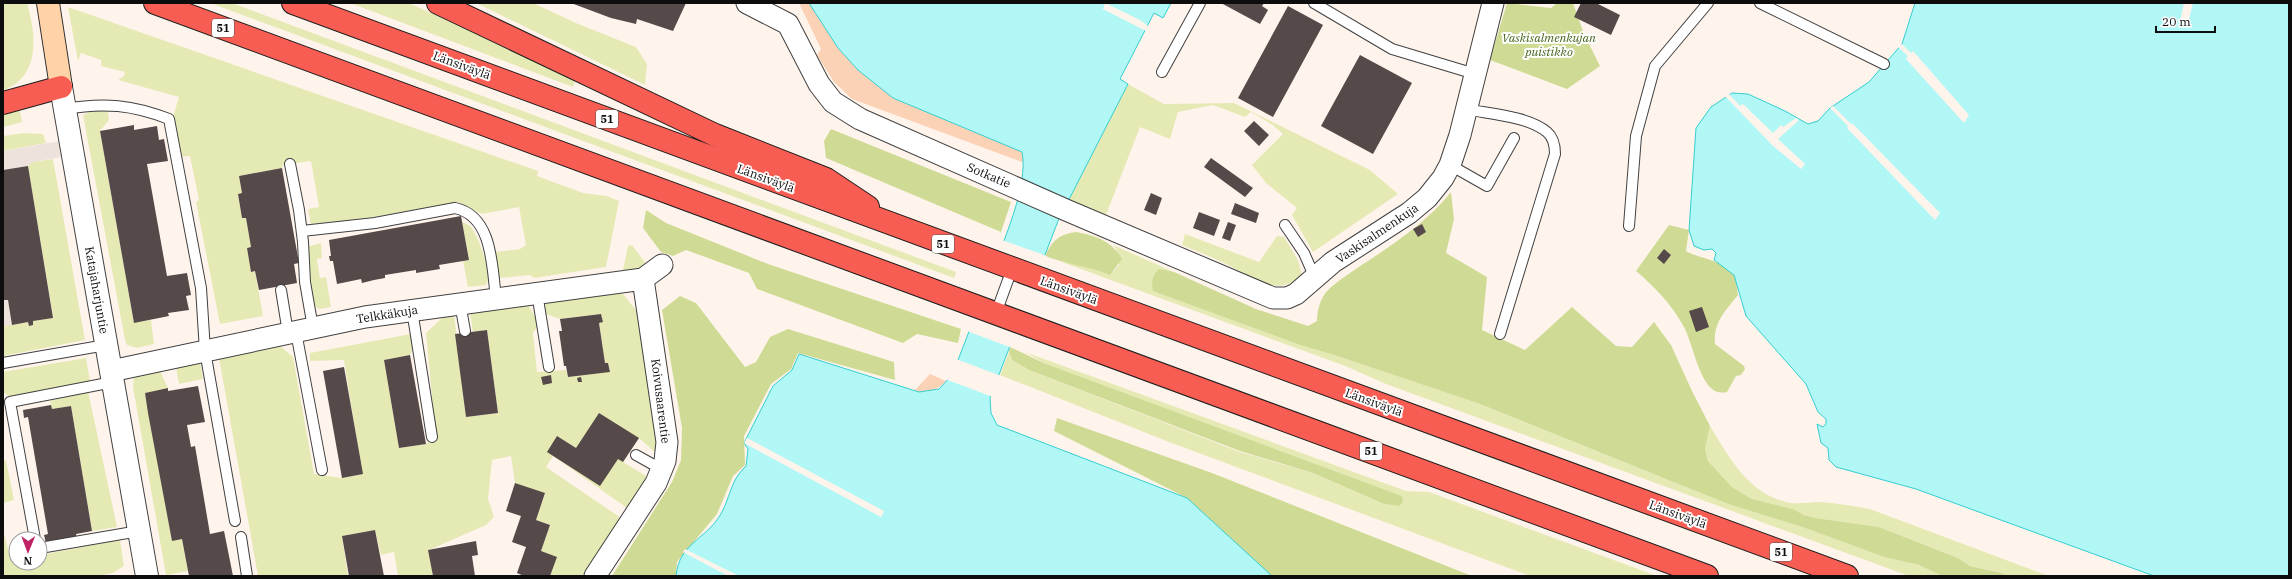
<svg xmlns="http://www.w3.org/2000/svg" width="2292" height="579" font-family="'IBM Plex Serif',serif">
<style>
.green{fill:#e5eab5}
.forest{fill:#cfdb94}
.sand{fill:#fcd2b7}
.plaza{fill:#eee2dc}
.water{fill:#b0f7f6;stroke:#35ced0}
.pier{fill:#fff4ec}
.building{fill:#554949}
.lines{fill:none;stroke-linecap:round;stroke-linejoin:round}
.service-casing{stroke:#404040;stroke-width:12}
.minor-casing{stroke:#404040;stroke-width:23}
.tertiary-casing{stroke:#404040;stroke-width:24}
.secondary-casing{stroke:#2f2f2f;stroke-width:24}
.motorway-casing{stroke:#1e1e1e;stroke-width:24}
.service{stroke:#fff;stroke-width:10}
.minor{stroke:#fff;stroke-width:21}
.tertiary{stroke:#fff;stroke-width:22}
.secondary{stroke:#ffd3a7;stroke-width:22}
.motorway{stroke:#f75d52;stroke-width:22}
.labels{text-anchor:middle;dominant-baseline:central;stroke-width:4;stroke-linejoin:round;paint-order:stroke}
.shield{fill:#fff;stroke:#565656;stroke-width:1}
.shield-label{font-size:11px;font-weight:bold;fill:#0d0d0d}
.park-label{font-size:12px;font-style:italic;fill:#47651c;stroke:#fff}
.street-label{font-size:12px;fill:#0d0d0d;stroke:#fff}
</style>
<rect width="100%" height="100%" fill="#fff4ec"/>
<path class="green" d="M 3,3 L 27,3 C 34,27 40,62 19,81 C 15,85 8,88 3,91 Z
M 210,3 L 232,3 L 956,272 L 954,278 Z
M 350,3 L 409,3 L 557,71 L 575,82 L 573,87 Z
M 476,3 L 533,3 L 576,23 L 636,47 L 647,64 L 645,85 Z
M 68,7 L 538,171 L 537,176 L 583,193 L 607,196 L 619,201 L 606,267 L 534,278 L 530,275 L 499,278 L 495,252 L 520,249 L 526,245 L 519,207 L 482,214 L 458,202 L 345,222 L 311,224 L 308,209 L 319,207 L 311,161 L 282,165 L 282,168 L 239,176 L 242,193 L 238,194 L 242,218 L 246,218 L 251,247 L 247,248 L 251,272 L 255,271 L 263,316 L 220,324 L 196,202 L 199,200 L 190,156 L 180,157 L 173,117 L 179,97 L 118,80 L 124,76 L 125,72 L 101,66 L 101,60 L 81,53 L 78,61 Z
M 1128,84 L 1164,104 L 1234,103 L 1370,170 L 1398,194 L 1313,252 L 1292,215 L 1297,208 L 1266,183 L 1252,165 L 1283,134 L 1273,125 L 1251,112 L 1245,117 L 1213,105 L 1178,112 L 1170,139 L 1140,127 L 1106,215 L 1069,199 Z
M 107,105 L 109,120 L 100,131 L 134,323 L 151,320 L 154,344 L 137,348 L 127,345 L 125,340 L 83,115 Z
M 20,111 L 22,122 L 3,127 L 3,113 Z
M 24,133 L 43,134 L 46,143 L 3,151 L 3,136 Z
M 53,159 L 85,340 L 3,356 L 3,326 L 28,322 L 29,325 L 33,325 L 33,321 L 53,318 L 28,166 L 32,162 Z
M 462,222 C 464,223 468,224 470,226 C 478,234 493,276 486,285 L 468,287 L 463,261 L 469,260 Z
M 1185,234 L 1259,262 L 1277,236 L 1284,237 L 1298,260 L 1302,275 C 1279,298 1253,278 1230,266 C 1215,258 1198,252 1182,245 Z
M 321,243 L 322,258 L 317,259 L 320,278 L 326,277 L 331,307 L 320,309 L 311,305 L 307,247 Z
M 632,245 L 647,265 L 646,268 L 623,270 L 628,246 Z
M 1113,245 L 1174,272 L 1159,270 C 1152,276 1151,282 1154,291 L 1300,345 L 1334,355 L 1480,404 L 1728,504 L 1805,528 L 1884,557 L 1919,565 L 1942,576 L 1909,576 L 1386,384 L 1345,366 L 1059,261 L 1084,265 L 1110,275 L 1119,265 L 1116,249 Z
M 622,293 L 640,315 L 658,426 L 658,455 L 639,438 L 623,462 L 648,477 L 627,508 L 553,456 L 546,467 L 621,518 L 582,576 L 550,576 L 541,551 L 550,525 L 536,520 L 545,494 L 515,483 L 511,456 L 492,460 L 488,499 L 494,517 L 486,525 L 429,550 L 433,576 L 398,576 L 394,552 L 381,555 L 375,530 L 342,536 L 348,576 L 258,576 L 219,358 L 279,345 L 293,357 L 314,474 L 342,478 L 362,474 L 344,360 L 310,361 L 310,353 L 411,334 L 414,346 L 410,355 L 384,360 L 399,448 L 426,444 L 436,439 L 426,333 L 445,315 L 454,314 L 466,417 L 498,413 L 487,330 L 473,332 L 470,312 L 528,305 L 537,320 L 537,327 L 533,333 L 537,372 L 566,370 L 568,377 L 610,371 L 608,363 L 605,363 L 599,323 L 603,322 L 601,314 L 560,319 L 543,313 L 546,303 Z
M 1009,352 L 1012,360 L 1029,370 L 1240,452 L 1313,473 L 1384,504 L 1399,506 L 1046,364 L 1025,352 L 1406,491 L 1429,492 L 1657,576 L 1530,576 L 1169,442 L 1000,375 Z
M 86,358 L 90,381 L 10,397 L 3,392 L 3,372 Z
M 200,362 L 203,379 L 179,384 L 176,367 Z
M 160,371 L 168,388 L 145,393 L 172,540 L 182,539 L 188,571 L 166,575 L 133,387 L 134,376 Z
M 88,391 L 117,527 L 92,531 L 71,406 L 52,409 L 50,401 Z
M 1710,426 C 1730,459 1750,496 1791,503 C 1800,504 1810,502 1819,502 C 1836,503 1853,506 1870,509 L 2049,576 L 2007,576 L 2002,573 L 1970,566 L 1958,558 L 1879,527 L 1814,518 L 1804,515 L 1793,509 L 1752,499 L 1732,487 L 1708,461 L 1705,449 Z
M 6,460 L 14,500 L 3,503 L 3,461 Z
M 3,529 L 11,561 L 16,560 L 16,563 L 40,563 L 40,555 L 120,540 L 124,566 L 113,573 L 96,576 L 3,576 Z"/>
<path class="forest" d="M 1507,3 L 1551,8 L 1557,3 L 1573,3 L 1584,34 L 1600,66 L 1567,89 L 1490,60 Z
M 831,129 L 1011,202 L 1001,232 L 826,158 L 824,141 Z
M 1451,192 L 1454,219 L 1446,253 L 1487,277 L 1482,330 L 1525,350 L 1572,307 L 1616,346 L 1632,347 L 1654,322 L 1671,345 L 1692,391 L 1710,426 L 1705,449 L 1708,461 L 1732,487 L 1752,499 L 1793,509 L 1804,515 L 1815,518 L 1879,527 L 1958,558 L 1970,566 L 2002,573 L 2007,576 L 1942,576 L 1919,565 L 1884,557 L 1805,528 L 1728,504 L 1480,404 L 1334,355 L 1300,345 L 1153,291 C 1151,282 1152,276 1159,269 L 1174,272 L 1256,309 L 1308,326 L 1317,321 C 1317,312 1319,304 1324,295 C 1332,283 1364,264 1377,255 C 1405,236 1430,218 1451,192 Z
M 646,210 L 666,223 L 768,264 L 961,329 L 958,343 L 917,334 L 903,343 L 757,289 L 749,273 L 686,250 L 673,256 L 661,252 L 643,228 Z
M 1669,225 L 1689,230 L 1686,251 C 1700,259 1725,260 1734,276 C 1737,280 1737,289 1738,295 C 1725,311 1713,323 1715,344 L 1744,366 L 1745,369 L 1741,375 L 1736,376 L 1727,392 C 1721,393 1717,393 1712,389 C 1698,377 1693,345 1684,327 C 1672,305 1655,287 1636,271 Z
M 1076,232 C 1096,236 1111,240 1122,259 L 1110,275 C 1088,266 1066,264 1045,256 C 1052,241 1059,234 1076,232 Z
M 680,296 L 696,303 L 745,367 L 756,362 L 770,337 L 788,329 L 894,362 L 895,380 L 798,353 L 791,369 L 771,384 L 744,436 L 745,465 L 733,476 L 717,514 L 677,562 L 676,576 L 612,576 L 672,482 L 681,460 L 682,428 L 662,310 Z
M 1010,347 L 1046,364 L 1399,495 L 1402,496 L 1403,502 L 1399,506 L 1384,504 L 1313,473 L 1240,451 L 1029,370 L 1012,360 L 1009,352 Z
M 1057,418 L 1212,473 L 1472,576 L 1272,576 L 1187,498 L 1054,431 Z"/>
<path class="sand" d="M 799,3 L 809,3 L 838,48 L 858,70 L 893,98 L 1022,152 L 1025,163 L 852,99 L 834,82 L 817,55 L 821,49 Z
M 930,374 L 946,381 C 938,390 926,394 914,391 Z"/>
<path class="plaza" d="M 71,139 L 74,155 L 32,162 L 28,166 L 3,170 L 3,151 Z
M 3,294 L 4,300 L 8,300 L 12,325 L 3,326 Z"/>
<path class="water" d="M 809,3 L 1171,3 L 1163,18 L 1154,13 L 1120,79 L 1128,84 L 1058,221 L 990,398 L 991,413 L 997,425 L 1187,498 L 1272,576 L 676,576 C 679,544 704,540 719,517 C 731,498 729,482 746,466 L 748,449 L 744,443 L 773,386 L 792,370 L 799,354 L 919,392 L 939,389 L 952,375 C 965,343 977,310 989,278 C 1002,245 1029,186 1022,152 L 893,98 L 858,70 L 838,48 Z
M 1915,3 L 2289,3 L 2289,576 L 2154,576 L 1916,489 L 1836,467 L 1829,460 L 1828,448 L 1821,443 L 1817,424 L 1823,427 L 1826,424 L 1826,419 L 1818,412 L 1806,384 L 1746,316 L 1734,275 L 1714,260 L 1716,253 L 1712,249 L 1704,250 L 1694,246 L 1689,230 L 1696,128 L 1711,107 L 1732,93 L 1748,94 L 1785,111 L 1808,124 L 1818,121 L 1830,108 L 1869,82 L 1902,44 Z"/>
<path class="pier" d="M 1105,3 L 1140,20 L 1148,26 L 1146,31 L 1103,9 Z
M 2184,3 L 2193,3 L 2188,23 L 2180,21 Z
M 1902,44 L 1911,53 L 1913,51 L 1969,115 L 1964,123 L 1906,59 L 1908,56 L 1898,47 Z
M 1728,93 L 1740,106 L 1743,104 L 1773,133 L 1781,125 L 1783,127 L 1796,118 L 1799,120 L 1778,139 L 1805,164 L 1801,169 L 1773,146 L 1724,95 Z
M 1833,106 L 1851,124 L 1852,123 L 1940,213 L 1935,220 L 1847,128 L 1848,126 L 1830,108 Z
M 1002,240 L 1047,256 L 1012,348 L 967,331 Z
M 956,359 L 1001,376 L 993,397 L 945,379 L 950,374 Z
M 747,438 L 884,511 L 881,517 L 744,443 Z
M 685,549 L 739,576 L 728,576 L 683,552 Z"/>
<path class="building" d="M 571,3 L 686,3 L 673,31 L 637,19 L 636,24 L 611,18 Z
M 1221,3 L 1264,3 L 1262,6 L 1268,10 L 1260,24 Z
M 1581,3 L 1596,3 L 1620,15 L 1611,35 L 1574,17 Z
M 1288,6 L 1323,25 L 1273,117 L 1238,98 Z
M 1360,55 L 1412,83 L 1373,154 L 1321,126 Z
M 1254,121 L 1269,135 L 1259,146 L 1244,131 Z
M 134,125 L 134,130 L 157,126 L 159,140 L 164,139 L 168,161 L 147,164 L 167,276 L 187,273 L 191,295 L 186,296 L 189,310 L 168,313 L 169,316 L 134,323 L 100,131 Z
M 1211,158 L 1253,188 L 1245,197 L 1204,167 Z
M 28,166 L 53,318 L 33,321 L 33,325 L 29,326 L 28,322 L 12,325 L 8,300 L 4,300 L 3,294 L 3,170 Z
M 282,168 L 299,263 L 294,264 L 297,283 L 259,290 L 255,271 L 251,272 L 247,248 L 251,247 L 246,218 L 242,218 L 238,194 L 242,193 L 239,176 Z
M 1151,193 L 1162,198 L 1156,215 L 1144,210 Z
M 1235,203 L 1259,213 L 1256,223 L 1231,214 Z
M 1199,212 L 1220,220 L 1214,236 L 1193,228 Z
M 461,216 L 469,260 L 439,265 L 440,269 L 416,273 L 416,270 L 385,275 L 385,278 L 374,280 L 362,283 L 361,279 L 337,284 L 333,261 L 330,261 L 329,256 L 331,256 L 329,240 Z
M 1228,222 L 1236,225 L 1230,241 L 1222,238 Z
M 1422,224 L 1426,232 L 1418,237 L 1413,229 Z
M 1664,249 L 1671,255 L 1664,264 L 1657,258 Z
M 1702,307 L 1709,327 L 1696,332 L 1689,311 Z
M 601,314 L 603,322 L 599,323 L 605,363 L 608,363 L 610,372 L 568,377 L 566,366 L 564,366 L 559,331 L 562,331 L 560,319 Z
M 487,330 L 498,413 L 466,417 L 455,334 Z
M 410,355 L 426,444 L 399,448 L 384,360 Z
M 344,367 L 363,474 L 342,478 L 323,371 Z
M 551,375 L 552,383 L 543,385 L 541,377 Z
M 581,377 L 582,382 L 578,382 L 577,378 Z
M 198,386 L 205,422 L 187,425 L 191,447 L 195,446 L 210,534 L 224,531 L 233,576 L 189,576 L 182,539 L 172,541 L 148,413 L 145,393 L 168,388 L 168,391 Z
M 51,405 L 52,409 L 71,406 L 92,531 L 76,534 L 77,538 L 46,543 L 44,535 L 48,534 L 28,417 L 24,418 L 23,410 Z
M 599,413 L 639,438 L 623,462 L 618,459 L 600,486 L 547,452 L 557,436 L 576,448 Z
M 515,483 L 545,493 L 536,520 L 550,525 L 541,551 L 557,557 L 550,576 L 524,576 L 517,573 L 526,547 L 512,542 L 521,516 L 506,511 Z
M 375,530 L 384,576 L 349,576 L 342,536 Z
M 476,541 L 478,555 L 472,556 L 475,576 L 433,576 L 428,550 Z
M 16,549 L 16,560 L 11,561 L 9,550 Z"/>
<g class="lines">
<defs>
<path id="service" d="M 1314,3 L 1392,49 L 1475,74
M 1760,3 L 1884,64
M 1162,72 L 1200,3
M 65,109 C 104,102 133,105 169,119 L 201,288 L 205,351 L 235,521
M 1465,109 C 1489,114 1528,116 1547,132 C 1553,137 1555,146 1555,154 L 1500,334
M 290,164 L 299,210 L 303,242 L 305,282 L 313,328
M 1450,165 L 1487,186 L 1514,138
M 1285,225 L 1304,253 L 1315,278
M 1629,226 L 1636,136 L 1655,66 L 1708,3
M 302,231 L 375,223 L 455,208 C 493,216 492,267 496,299
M 281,290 L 288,333
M 537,293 L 549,367
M 460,303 L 465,331
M 412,310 L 432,437
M 996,313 L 1012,269
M 296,332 L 322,470
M 3,363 L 106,345
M 636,455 L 663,470
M 241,537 L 247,576
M 35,539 L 10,402 L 113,382
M 40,548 L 139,531"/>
<path id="minor" d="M 747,3 L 788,24 L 819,84 L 833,102 L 860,119 L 1066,210 L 1273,298 L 1287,298 L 1296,294 L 1333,262 L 1409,213 L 1427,198 L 1443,178 L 1450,165 L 1460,135 L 1493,3
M 111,371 L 365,317 L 643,279 L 662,265
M 595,576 L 656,483 L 665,461 L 667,442 L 643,279"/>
<path id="tertiary" d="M 61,87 L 147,576"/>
<path id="secondary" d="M 48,3 L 61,87"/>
<path id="motorway" d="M 155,3 L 1707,576
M 293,3 L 1847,576
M 438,3 L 715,135 L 826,179 L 868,207
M 3,103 L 61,87"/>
</defs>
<use href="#service" class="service-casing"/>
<use href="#minor" class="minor-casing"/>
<use href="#tertiary" class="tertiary-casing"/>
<use href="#secondary" class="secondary-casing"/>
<use href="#motorway" class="motorway-casing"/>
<use href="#service" class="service"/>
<use href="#minor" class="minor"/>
<use href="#tertiary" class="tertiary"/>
<use href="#secondary" class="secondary"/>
<use href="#motorway" class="motorway"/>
</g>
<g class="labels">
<g class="shield">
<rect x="212" y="19" width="22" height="18" rx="3"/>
<rect x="596" y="110" width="22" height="18" rx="3"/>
<rect x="932" y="235" width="22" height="18" rx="3"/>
<rect x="1360" y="442" width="22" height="18" rx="3"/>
<rect x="1770" y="543" width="22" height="18" rx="3"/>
</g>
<g class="shield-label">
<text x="223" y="28">51</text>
<text x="607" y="119">51</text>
<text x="943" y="244">51</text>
<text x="1371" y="451">51</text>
<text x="1781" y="552">51</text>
</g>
<g class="park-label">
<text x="1549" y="37">Vaskisalmenkujan<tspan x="1549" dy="14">puistikko</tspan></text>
</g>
<g class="street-label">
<text transform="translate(462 65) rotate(20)">Länsiväylä</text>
<text transform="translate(989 175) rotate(23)">Sotkatie</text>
<text transform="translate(766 178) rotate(20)">Länsiväylä</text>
<text transform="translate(1377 233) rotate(-34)">Vaskisalmenkuja</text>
<text transform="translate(97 290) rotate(80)">Katajaharjuntie</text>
<text transform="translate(1069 290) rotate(20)">Länsiväylä</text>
<text transform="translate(387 314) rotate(-9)">Telkkäkuja</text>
<text transform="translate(661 401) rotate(83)">Koivusaarentie</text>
<text transform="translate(1374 402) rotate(20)">Länsiväylä</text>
<text transform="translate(1678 514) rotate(20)">Länsiväylä</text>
</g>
</g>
<rect width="2292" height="579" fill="none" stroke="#0d0d0d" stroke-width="8"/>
<g transform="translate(28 551) rotate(181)"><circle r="19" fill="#ffffff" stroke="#9e9e9e"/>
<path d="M0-3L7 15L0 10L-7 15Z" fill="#bf2266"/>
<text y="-6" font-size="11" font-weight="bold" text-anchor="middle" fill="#0d0d0d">N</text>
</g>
<path d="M2156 26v6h59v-6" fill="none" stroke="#0d0d0d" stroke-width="2"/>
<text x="2162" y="26" font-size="12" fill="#0d0d0d" stroke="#ffffff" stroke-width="3" paint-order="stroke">20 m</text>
</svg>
